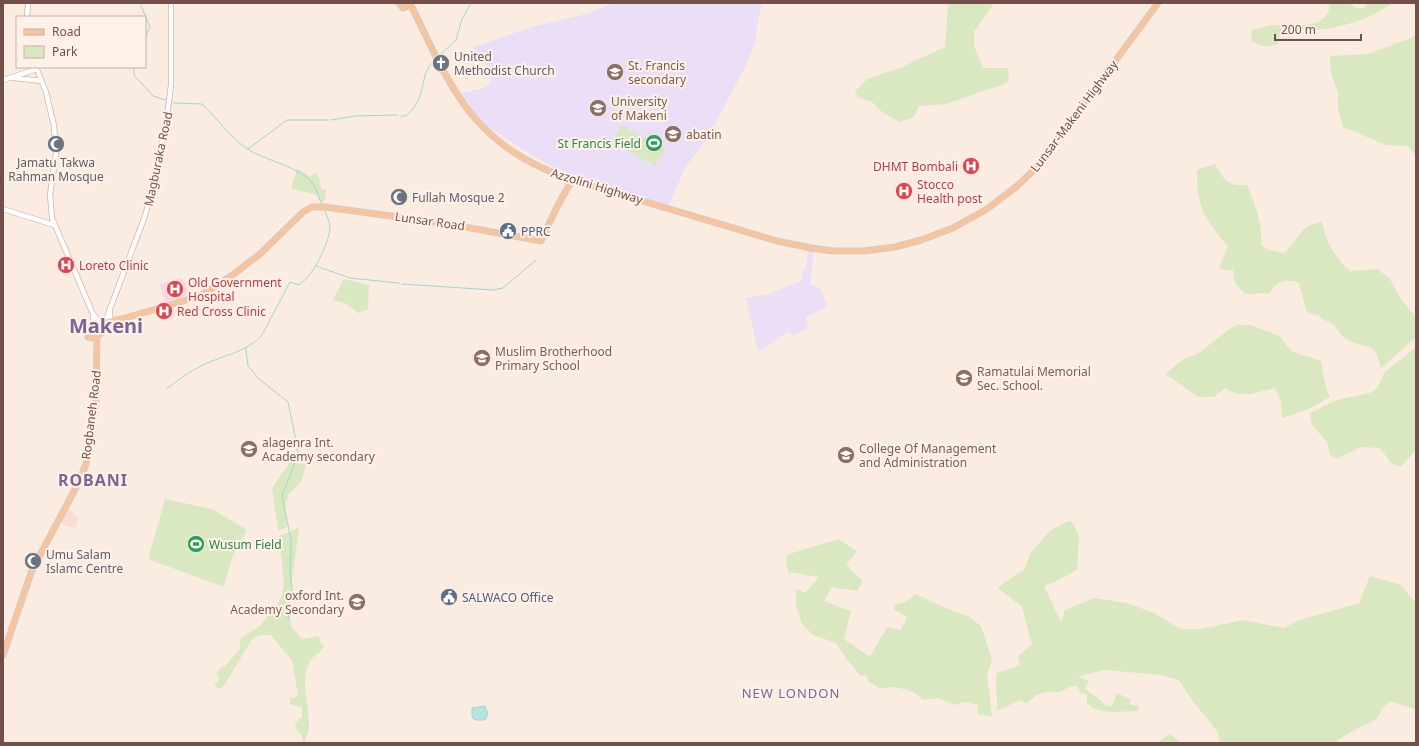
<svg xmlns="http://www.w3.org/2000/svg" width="1419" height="746" font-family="'Noto Sans',sans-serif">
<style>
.commercial{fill:#fcdad6}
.education{fill:#eadff7}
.medical{fill:#f9d6e1}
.green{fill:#d9e8c1}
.water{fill:#b7e4e1;stroke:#9ed6d3}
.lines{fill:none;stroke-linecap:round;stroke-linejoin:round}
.stream{stroke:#9ed6d3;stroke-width:1}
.secondary-casing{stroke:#d1b3a9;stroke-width:6}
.primary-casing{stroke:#d5cac8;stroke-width:7}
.secondary{stroke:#fff;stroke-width:4.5}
.primary{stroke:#f9c39c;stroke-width:5}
.labels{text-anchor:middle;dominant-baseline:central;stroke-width:4;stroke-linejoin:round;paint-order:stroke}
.worship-label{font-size:12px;fill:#5b616d;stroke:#fff1e8;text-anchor:start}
.education-label{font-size:12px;fill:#785e54;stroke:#fff1e8;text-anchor:start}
.street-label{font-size:12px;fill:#725049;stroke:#fff1e8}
.leisure-label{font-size:12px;fill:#27864d;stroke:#fff1e8;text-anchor:end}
.health-label{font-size:12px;fill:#be3a42;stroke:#fff1e8;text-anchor:start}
.service-label{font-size:12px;fill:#4e5e75;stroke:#fff1e8;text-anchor:start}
.neighbourhood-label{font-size:13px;letter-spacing:1px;fill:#7b6596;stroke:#fff1e8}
.district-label{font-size:16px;font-weight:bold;letter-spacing:1px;fill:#7b6596;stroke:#fff1e8}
.town-label{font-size:20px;font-weight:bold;fill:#7b6596;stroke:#fff1e8}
</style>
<rect width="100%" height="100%" fill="#fbece2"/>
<path class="commercial" d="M 67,508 L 78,517 L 76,528 L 63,525 L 61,520 Z"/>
<path class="education" d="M 614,3 L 762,3 L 757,26 L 756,41 L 744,69 L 706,141 L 686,166 L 667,210 L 570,177 L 525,151 L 481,122 L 461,93 L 484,88 L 490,83 L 491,72 L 473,47 L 535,26 L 586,14 Z
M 808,250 L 814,251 L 810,284 L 820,288 L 827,306 L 806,317 L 808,329 L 793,335 L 787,332 L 764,349 L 758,351 L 746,298 L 769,294 L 803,280 L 801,271 L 806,268 Z
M 472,354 L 492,356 L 491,361 L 471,359 Z"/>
<path class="medical" d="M 182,278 L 190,294 L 165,302 L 160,284 Z"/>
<path class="green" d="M 994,3 L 974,32 L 974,46 L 983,68 L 1008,68 L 1009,80 L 1004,84 L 946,104 L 919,106 L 914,117 L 900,122 L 882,112 L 872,102 L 857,97 L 855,91 L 867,79 L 902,67 L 945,47 L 948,4 Z
M 1330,3 L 1349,3 L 1356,8 L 1364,8 L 1366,3 L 1394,3 C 1384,8 1374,15 1363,19 C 1340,28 1306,34 1281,29 L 1278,44 C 1267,48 1260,47 1251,40 L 1252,30 C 1259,29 1268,25 1276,25 C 1295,25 1328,31 1330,3 Z
M 1416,36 L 1416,156 L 1408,146 L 1386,145 L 1343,127 L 1338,110 L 1338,93 L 1331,74 L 1330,56 L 1368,54 Z
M 621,125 L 665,149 L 655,166 L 612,142 Z
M 1215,164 C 1224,180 1228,187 1247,185 C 1255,205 1263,223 1261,245 L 1268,250 L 1284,253 L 1306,227 L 1322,221 C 1325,241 1335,258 1350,271 L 1378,269 L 1390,279 L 1401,299 L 1416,318 L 1416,337 L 1381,368 C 1375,339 1367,351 1347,339 C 1340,336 1338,328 1332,324 C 1327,320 1323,321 1319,315 L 1309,313 L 1306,310 L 1299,283 C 1288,278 1275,281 1270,293 L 1245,294 L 1235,283 L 1233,270 L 1224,270 L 1219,267 L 1228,246 C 1205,220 1196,207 1197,170 Z
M 297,168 L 310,177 L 315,173 L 319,177 L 321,189 L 326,190 L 324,202 L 320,203 L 319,197 L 314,194 L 291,189 Z
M 344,279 L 369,285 L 368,309 L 358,313 L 345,303 L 333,300 Z
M 1237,325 L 1250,325 L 1280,336 L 1291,351 L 1321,361 L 1326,388 L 1330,397 L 1309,409 L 1282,418 L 1281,402 L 1275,388 L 1251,394 L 1236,394 L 1225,388 L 1214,397 L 1198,397 L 1165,374 L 1185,358 L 1196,355 L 1231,328 Z
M 1416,347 L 1416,450 L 1401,467 L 1391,463 L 1380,448 L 1361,447 L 1337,459 L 1330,455 L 1327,442 L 1312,425 L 1310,413 L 1336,400 L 1370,393 L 1378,387 L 1384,373 Z
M 290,462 L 306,465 L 301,482 L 289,494 L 285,508 L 287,527 L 278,531 L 272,488 Z
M 165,499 L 212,509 L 247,530 L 232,558 L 224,587 L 148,559 Z
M 1069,521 L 1072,522 L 1079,535 L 1077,570 L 1056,581 L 1044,586 L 1061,622 L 1065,610 L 1094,598 L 1127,603 L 1154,613 L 1181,629 L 1200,629 L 1243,620 L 1284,628 L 1299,620 L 1359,603 L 1370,576 L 1401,585 L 1416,603 L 1416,710 L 1390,701 L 1383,707 L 1377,719 L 1347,734 L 1335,743 L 1220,743 L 1218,732 L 1191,699 L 1179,680 L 1162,675 L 1104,670 L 1077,677 L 1089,680 L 1085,688 C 1092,695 1100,698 1106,706 L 1112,706 L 1117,693 L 1131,700 L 1130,704 L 1139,706 L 1138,711 C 1123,711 1098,716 1087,703 L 1087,694 L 1081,693 L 1077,686 C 1069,685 1066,690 1059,692 C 1056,693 1052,692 1049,692 C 1041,692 1031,697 1027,704 L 1020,700 L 997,711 C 998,698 994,685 997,673 L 1020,665 L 1018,656 L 1032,645 L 1022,607 L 998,588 L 1002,584 L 1024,570 L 1031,552 L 1051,530 Z
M 299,528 L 289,603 L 291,626 L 302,639 L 319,636 L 320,641 L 324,646 C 321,654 314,654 310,661 C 299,682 309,703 309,725 C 309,731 306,737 305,743 L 303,743 L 301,734 L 297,731 L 295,724 L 299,719 L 302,718 L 302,707 L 290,704 L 290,698 L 294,698 L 298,695 L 292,661 L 271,635 L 260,635 L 252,639 L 223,687 L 219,689 L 214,685 L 218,682 L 219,678 L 216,674 L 219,669 L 226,665 L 240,648 L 240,640 C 245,634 254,631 260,626 C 265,619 273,611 278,604 C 290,585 279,557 279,536 Z
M 838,539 L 857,551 L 846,565 L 863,581 L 857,591 L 832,587 L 824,601 L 851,611 L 844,639 L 870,657 L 887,627 L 901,630 L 907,617 L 894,609 L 896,604 L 905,602 L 916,594 L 943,607 L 968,616 L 981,626 L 992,659 L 987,675 L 992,717 L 978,714 L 978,705 L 964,702 L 954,705 L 939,698 L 923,700 C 915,690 893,684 881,689 L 869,682 L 866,675 L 861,676 L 847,660 L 836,643 L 813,635 L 802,624 L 796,606 L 796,589 L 805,593 L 819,577 L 788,572 L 786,555 Z
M 1170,734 L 1182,743 L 1157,743 Z"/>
<path class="water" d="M 485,706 L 488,714 L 485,720 L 475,720 L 472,717 L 472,708 Z"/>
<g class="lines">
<path class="stream" d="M 140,3 L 150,27 L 145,38
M 439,56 L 456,40 L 462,19 L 471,3
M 134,67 L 134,75 L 153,96 L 165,100
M 174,103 L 202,104 C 217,118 229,136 246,148 C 265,161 302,167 313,184 C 317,190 319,198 322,205
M 401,116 L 406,116 C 412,110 417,105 419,98 C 426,82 421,73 435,60
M 331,120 L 355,116 L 397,115
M 248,149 L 287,120 L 328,120
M 316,266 L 350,278 L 399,283
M 402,284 L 493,290 L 503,288 L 536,260
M 246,349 L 248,366 L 259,379 L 288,402 L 295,436 L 298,455 L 282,496 L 291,540 L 290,573 L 292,588 L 288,619
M 166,389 C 176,382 187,373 199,367 C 221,355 245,354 262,335 L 290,282 L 298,285 C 312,279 329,243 330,228 C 330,222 326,214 324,209"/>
<defs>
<path id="secondary" d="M 27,17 L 28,3
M 36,67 L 46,92 L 54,126 L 56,154 L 50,194 L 52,218 L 93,314 L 101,323
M 14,78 L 42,81
M 3,80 L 37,69
M 3,209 L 54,225
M 93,314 L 94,328
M 105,322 L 145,216 L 151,194 L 166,124 L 171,85 L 171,3
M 110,326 L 110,309"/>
<path id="primary" d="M 399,3 L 403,8 L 408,6 L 410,3
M 410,3 C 453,92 472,145 572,180 L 777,241 L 811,248 L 833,251 L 864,251 L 895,247 L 921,240 L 953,228 L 987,209 L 1017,186 L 1036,168 L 1158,3
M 122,319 L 94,338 L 88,337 L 90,331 L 105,322 L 122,319 L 200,296 L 234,274 L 261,253 L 303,212 L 312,207 L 325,207 L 449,224 L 541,241 L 557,207 L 572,180
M 3,655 L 32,570 L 79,482 L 86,464 L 96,401 L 97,336"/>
</defs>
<use href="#secondary" class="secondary-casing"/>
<use href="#primary" class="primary-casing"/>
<use href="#secondary" class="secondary"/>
<use href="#primary" class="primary"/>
</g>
<defs>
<symbol id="church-disc" viewBox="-11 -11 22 22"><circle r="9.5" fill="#6b7280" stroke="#fff1e8"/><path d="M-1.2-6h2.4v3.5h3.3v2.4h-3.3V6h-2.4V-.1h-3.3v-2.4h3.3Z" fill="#fff"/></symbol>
<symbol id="school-disc" viewBox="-11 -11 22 22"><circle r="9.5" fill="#8d6e63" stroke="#fff1e8"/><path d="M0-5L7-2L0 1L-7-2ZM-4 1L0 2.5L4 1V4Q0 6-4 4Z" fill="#fff"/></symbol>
<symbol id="university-disc" viewBox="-11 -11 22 22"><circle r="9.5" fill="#8d6e63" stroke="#fff1e8"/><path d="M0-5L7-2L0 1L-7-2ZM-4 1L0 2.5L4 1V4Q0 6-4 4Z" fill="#fff"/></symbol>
<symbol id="stadium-disc" viewBox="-11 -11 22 22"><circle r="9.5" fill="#2e9e5b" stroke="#fff1e8"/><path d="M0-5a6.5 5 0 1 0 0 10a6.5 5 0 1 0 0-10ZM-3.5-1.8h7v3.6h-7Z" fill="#fff"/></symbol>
<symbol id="mosque-disc" viewBox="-11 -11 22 22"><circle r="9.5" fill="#6b7280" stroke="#fff1e8"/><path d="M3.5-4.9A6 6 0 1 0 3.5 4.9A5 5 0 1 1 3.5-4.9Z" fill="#fff"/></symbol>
<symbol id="hospital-disc" viewBox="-11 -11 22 22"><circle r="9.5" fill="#e0444e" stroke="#fff1e8"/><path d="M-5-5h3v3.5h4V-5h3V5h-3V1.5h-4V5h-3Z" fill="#fff"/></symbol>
<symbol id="civic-disc" viewBox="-11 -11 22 22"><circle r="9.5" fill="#5c6f8a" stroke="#fff1e8"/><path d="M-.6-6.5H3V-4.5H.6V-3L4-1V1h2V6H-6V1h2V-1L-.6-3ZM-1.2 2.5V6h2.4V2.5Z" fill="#fff"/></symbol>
</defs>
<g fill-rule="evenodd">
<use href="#church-disc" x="431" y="53" width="20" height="20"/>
<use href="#school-disc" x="605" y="62" width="20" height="20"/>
<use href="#university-disc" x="588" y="98" width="20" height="20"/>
<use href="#university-disc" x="663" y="124" width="20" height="20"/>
<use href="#stadium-disc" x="644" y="133" width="20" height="20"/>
<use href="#mosque-disc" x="46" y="134" width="20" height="20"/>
<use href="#hospital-disc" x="961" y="156" width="20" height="20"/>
<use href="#hospital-disc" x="894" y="181" width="20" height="20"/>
<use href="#mosque-disc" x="389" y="187" width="20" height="20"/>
<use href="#civic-disc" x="498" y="221" width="20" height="20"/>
<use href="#hospital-disc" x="56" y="255" width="20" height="20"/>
<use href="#hospital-disc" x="165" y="279" width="20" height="20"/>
<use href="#hospital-disc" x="154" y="301" width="20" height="20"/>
<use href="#school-disc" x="472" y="348" width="20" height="20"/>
<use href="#school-disc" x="954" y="368" width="20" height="20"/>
<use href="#school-disc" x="239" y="439" width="20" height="20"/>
<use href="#university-disc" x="836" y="445" width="20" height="20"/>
<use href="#stadium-disc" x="186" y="534" width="20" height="20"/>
<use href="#mosque-disc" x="23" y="551" width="20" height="20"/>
<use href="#civic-disc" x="439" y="587" width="20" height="20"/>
<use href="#school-disc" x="347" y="592" width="20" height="20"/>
</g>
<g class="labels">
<g class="worship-label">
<text x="454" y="56">United<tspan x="454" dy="14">Methodist Church</tspan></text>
<text x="56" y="162" text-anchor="middle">Jamatu Takwa<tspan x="56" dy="14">Rahman Mosque</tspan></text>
<text x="412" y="197">Fullah Mosque 2</text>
<text x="46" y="554">Umu Salam<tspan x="46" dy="14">Islamc Centre</tspan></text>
</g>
<g class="education-label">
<text x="628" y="65">St. Francis<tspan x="628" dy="14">secondary</tspan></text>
<text x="611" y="101">University<tspan x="611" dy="14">of Makeni</tspan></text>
<text x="686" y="134">abatin</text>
<text x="495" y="351">Muslim Brotherhood<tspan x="495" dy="14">Primary School</tspan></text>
<text x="977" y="371">Ramatulai Memorial<tspan x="977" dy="14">Sec. School.</tspan></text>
<text x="262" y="442">alagenra Int.<tspan x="262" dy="14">Academy secondary</tspan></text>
<text x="859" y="448">College Of Management<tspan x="859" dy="14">and Administration</tspan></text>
<text x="344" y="595" text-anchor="end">oxford Int.<tspan x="344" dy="14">Academy Secondary</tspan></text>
</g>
<g class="street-label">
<text transform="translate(1074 116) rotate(-53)">Lunsar-Makeni Highway</text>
<text transform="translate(158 159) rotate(-78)">Magburaka Road</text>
<text transform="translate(597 186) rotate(17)">Azzolini Highway</text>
<text transform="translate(430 221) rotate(8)">Lunsar Road</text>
<text transform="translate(91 415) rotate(-83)">Rogbaneh Road</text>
</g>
<g class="leisure-label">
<text x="641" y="143">St Francis Field</text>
<text x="209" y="544" text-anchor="start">Wusum Field</text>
</g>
<g class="health-label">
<text x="958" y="166" text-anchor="end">DHMT Bombali</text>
<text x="917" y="184">Stocco<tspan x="917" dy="14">Health post</tspan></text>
<text x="79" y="265">Loreto Clinic</text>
<text x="188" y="282">Old Government<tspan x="188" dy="14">Hospital</tspan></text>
<text x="177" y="311">Red Cross Clinic</text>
</g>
<g class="service-label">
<text x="521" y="231">PPRC</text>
<text x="462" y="597">SALWACO Office</text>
</g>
<g class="neighbourhood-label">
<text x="791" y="693">NEW LONDON</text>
</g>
<g class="district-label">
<text x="93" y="480">ROBANI</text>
</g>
<g class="town-label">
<text x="106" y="325">Makeni</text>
</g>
</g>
<rect width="1419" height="746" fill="none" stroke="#725049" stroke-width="8"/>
<rect x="16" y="16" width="130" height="52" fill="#fff1e8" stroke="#c7b1a8"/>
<rect x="24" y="29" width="20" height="6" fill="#f9c39c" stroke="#c7b1a8"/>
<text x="52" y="36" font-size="12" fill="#725049">Road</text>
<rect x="24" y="46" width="20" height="12" fill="#d9e8c1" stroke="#c7b1a8"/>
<text x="52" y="56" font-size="12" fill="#725049">Park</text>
<path d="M1275 34v6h86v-6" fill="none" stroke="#725049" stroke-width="2"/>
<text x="1281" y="34" font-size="12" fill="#725049" stroke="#fff1e8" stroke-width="3" paint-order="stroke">200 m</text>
</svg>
